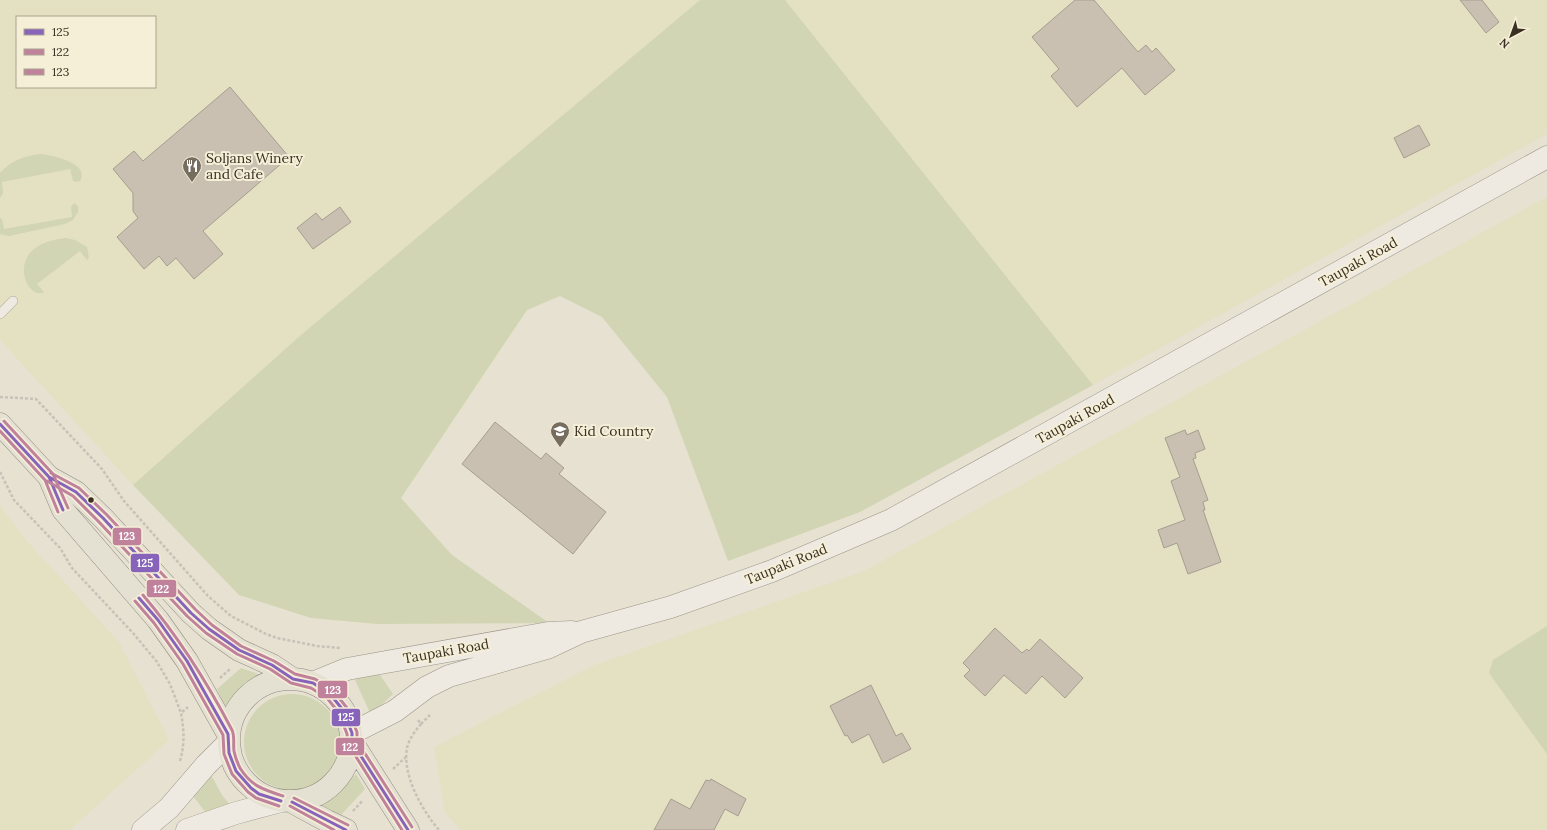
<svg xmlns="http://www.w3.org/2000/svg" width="1547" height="830" font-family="Lora,serif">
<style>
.farmland{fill:#e4e0c2;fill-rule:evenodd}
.green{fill:#d2d5b3}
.building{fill:#c9c0b1;stroke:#a69d8f}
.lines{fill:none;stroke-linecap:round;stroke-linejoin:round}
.lane-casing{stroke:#aba698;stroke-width:10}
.secondary-casing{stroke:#9b9588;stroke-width:23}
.primary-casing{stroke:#918b80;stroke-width:23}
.path{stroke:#c7c2b8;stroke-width:2.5;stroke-dasharray:3 2;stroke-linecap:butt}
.lane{stroke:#eeeae1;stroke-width:9}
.secondary{stroke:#eeeae1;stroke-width:22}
.primary{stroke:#e4e1d3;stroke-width:22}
.bus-1-casing{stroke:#f5efd8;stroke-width:6}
.bus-2-casing{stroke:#f5efd8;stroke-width:6}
.bus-3-casing{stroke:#f5efd8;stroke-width:6}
.bus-1{stroke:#8764b9;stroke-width:3}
.bus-2{stroke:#c0829b;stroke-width:3}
.bus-3{stroke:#c0829b;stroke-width:3}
.bus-dot{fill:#3a2f21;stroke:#f5efd8;stroke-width:1.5}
.labels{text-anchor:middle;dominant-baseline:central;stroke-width:4;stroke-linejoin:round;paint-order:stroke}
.poi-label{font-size:14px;fill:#3a2f21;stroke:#f5efd8;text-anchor:start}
.street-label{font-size:14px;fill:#3a2f21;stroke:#f5efd8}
.line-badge{stroke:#f5efd8;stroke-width:1.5}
.badge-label{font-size:11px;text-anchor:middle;font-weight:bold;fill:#fff}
</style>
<rect width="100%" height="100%" fill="#e6e1d0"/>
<path class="farmland" d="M 0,0 L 700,0 L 301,335 L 133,485 L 0,340 ZM 17,17 L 155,17 L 155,87 L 17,87 Z
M 785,0 L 1547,0 L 1547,134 L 1093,385 Z
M 1547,197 L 1547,830 L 460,830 L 445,813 L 434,747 L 592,666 L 864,571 Z
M 0,505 L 26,540 L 119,642 L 169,740 L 70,830 L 0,830 Z"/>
<path class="green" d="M 700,0 L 785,0 L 1093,385 L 860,512 L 728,561 L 667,397 L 602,317 L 560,296 L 527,310 L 401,498 L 452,555 L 549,623 L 378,624 L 311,618 L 239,595 L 133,485 L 301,335 Z
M 40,154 C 51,155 91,163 80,181 L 76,182 L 73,181 L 70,169 L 2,182 L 3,193 L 0,198 L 0,173 C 11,161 23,156 40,154 Z
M 74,203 L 78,206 L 78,212 L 73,220 L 65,224 L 9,236 L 0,234 L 0,218 L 2,219 L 4,229 L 72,217 L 71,207 Z
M 66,238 L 75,240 L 87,247 L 89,258 L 87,260 L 80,251 L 37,284 L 44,292 C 27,303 0,244 66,238 Z
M 1547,626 L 1547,754 L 1489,673 L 1493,660 Z
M 241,668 L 261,675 L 234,695 L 225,706 L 217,689 Z
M 378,672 L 393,694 L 371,715 L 354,678 Z
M244 742a48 48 0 1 1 96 0a48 48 0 1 1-96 0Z
M 210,773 L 222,795 L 230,805 L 206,813 L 193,796 Z
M 356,774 L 365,789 L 341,815 L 319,806 L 333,797 Z"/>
<path class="building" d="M 1075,0 L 1094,0 L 1138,52 L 1146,45 L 1152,52 L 1156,48 L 1175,70 L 1145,95 L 1122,68 L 1077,107 L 1051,76 L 1059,69 L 1032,37 Z
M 1460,0 L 1482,0 L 1499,22 L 1486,33 Z
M 230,87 L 289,157 L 203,231 L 223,254 L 194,279 L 176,258 L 167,266 L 159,256 L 144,269 L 117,237 L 138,218 L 133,211 L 133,193 L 113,169 L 134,151 L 143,161 Z
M 1419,125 L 1430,145 L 1404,158 L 1394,138 Z
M 340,207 L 351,222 L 313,249 L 297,228 L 316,213 L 322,220 Z
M 495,422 L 541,459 L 546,453 L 564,468 L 559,474 L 606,512 L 573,554 L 462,464 Z
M 1185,430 L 1187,435 L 1198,430 L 1205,449 L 1195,453 L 1196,458 L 1193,459 L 1208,500 L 1203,502 L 1205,510 L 1203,510 L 1221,562 L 1188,574 L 1177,543 L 1164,548 L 1158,530 L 1185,520 L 1171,481 L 1180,477 L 1165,438 Z
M 995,628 L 1022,653 L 1027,649 L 1029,651 L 1040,639 L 1083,678 L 1065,698 L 1042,676 L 1026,694 L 1004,675 L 985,696 L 964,676 L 970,670 L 963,663 Z
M 871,685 L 896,736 L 902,733 L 911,749 L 883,763 L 869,734 L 852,743 L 847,735 L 845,736 L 830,706 Z
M 711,779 L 746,799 L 738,816 L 725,809 L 714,830 L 654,830 L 671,799 L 690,809 L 706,780 L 710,781 Z"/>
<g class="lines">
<defs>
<path id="lane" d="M 0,314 L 13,301"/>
<path id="secondary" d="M 313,683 L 347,669 L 548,633 L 572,632
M 352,733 L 395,711 L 427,687 L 449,676 L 547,648 L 581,632 L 671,607 L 772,571 L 891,520 L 1547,157
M 143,830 L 169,808 L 206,765 L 227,744
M 187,830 L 236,813 L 281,801"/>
<path id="primary" d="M 0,424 L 49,477 L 63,510 L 158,620 L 187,661 L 228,734
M 49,477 L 76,492 L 103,518 L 191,613 L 209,629 L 239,650 L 272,665 L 293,679
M229 740a61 61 0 1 1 122 0a61 61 0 1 1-122 0Z
M 352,742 L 408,830
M 292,802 L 327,821 L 346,830"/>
</defs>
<use href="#lane" class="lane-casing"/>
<use href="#secondary" class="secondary-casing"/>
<use href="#primary" class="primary-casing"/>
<path class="path" d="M 0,397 L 36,399 L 102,469 L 124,501 L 208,596 L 231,616 L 266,634 L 277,638 L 317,646 L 340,648
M 0,472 L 14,500 L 60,548 L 72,568 L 133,633 L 157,662 L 170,684 L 181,713
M 220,678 L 230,669
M 418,720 L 421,724 C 415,731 409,739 407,748 C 402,775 422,810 439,830
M 421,724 L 430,715
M 180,761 C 185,744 184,730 181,713 L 188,707
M 393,769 L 407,756
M 353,811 L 363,800"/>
<use href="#lane" class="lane"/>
<use href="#secondary" class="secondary"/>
<use href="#primary" class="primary"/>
<defs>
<path id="bus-1" d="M 0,424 L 49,477 L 63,510
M 49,477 L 76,492 L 103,518 L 191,613 L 209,629 L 239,650 L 272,665 L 293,679 L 313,683 L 330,694 L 343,710 L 352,733 L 352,742 L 408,830
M 139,598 L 158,620 L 187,661 L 228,734 L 229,753 L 236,771 L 251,788 L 259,794 L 281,801
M 292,802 L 346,830"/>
<path id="bus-2" d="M 0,431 L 45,480 L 58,512
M 47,481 L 73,496 L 99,522 L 187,616 L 206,633 L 237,654 L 270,669 L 291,683 L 311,688 L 327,698 L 339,713 L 347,734 L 348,744 L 402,830
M 135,601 L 154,623 L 183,664 L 223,735 L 224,754 L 232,774 L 248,792 L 256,798 L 279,806
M 290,806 L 334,830"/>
<path id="bus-3" d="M 4,421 L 53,474 L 68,508
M 51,473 L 79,488 L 107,515 L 195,609 L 212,625 L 241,646 L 274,661 L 295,674 L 315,679 L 333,690 L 347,708 L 357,732 L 357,741 L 412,827
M 143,595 C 178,636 207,682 232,730 C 235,736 233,744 234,751 C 235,756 238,764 240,768 C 251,786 264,790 283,796
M 294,798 L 348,825"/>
</defs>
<use href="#bus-1" class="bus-1-casing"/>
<use href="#bus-2" class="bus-2-casing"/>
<use href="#bus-3" class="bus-3-casing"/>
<use href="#bus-1" class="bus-1"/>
<use href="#bus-2" class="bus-2"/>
<use href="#bus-3" class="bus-3"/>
</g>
<defs>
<symbol id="restaurant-pin" viewBox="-11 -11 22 30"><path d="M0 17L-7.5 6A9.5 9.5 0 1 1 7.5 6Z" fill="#766d5e" stroke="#f5efd8"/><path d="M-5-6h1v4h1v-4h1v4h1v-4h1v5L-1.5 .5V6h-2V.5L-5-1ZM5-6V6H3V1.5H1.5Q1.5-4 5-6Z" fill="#fff"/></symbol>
<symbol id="school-pin" viewBox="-11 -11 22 30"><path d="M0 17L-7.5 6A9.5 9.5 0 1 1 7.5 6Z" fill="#766d5e" stroke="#f5efd8"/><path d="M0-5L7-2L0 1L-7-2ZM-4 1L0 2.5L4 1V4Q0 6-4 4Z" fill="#fff"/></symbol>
</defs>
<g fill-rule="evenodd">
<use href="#restaurant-pin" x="181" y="155" width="22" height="30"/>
<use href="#school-pin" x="549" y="420" width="22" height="30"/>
</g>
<circle class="bus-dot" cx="91" cy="500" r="3.5"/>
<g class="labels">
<g class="poi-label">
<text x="206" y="158">Soljans Winery<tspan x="206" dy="16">and Cafe</tspan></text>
<text x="574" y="431">Kid Country</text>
</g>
<g class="street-label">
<text transform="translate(1358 262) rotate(-29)">Taupaki Road</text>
<text transform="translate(1075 419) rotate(-29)">Taupaki Road</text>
<text transform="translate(786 564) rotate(-22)">Taupaki Road</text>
<text transform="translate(446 651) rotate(-10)">Taupaki Road</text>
</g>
</g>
<g class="line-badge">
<rect x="112" y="527" width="30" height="19" rx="4" fill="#c0829b"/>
<rect x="130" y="553" width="30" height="20" rx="4" fill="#8764b9"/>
<rect x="146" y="579" width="31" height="19" rx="4" fill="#c0829b"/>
<rect x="317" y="680" width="31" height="19" rx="4" fill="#c0829b"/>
<rect x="331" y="708" width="30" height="19" rx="4" fill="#8764b9"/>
<rect x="335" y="737" width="30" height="19" rx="4" fill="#c0829b"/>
</g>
<g class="badge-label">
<text x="127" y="540">123</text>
<text x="145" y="567">125</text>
<text x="161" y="593">122</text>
<text x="333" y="694">123</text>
<text x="346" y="721">125</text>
<text x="350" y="751">122</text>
</g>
<rect x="16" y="16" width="140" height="72" fill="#f5efd8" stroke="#aaa28f"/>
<rect x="24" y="29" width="20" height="6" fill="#8764b9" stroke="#aaa28f"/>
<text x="52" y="36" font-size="12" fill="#3a2f21">125</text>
<rect x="24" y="49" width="20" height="6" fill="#c0829b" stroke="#aaa28f"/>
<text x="52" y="56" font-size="12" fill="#3a2f21">122</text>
<rect x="24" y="69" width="20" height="6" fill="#c0829b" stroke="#aaa28f"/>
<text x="52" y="76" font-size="12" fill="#3a2f21">123</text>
<g transform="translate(1511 36) rotate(221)" stroke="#f5efd8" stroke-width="3" paint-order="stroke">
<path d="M0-3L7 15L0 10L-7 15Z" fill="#3a2f21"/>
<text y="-6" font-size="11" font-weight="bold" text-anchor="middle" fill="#3a2f21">N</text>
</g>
</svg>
